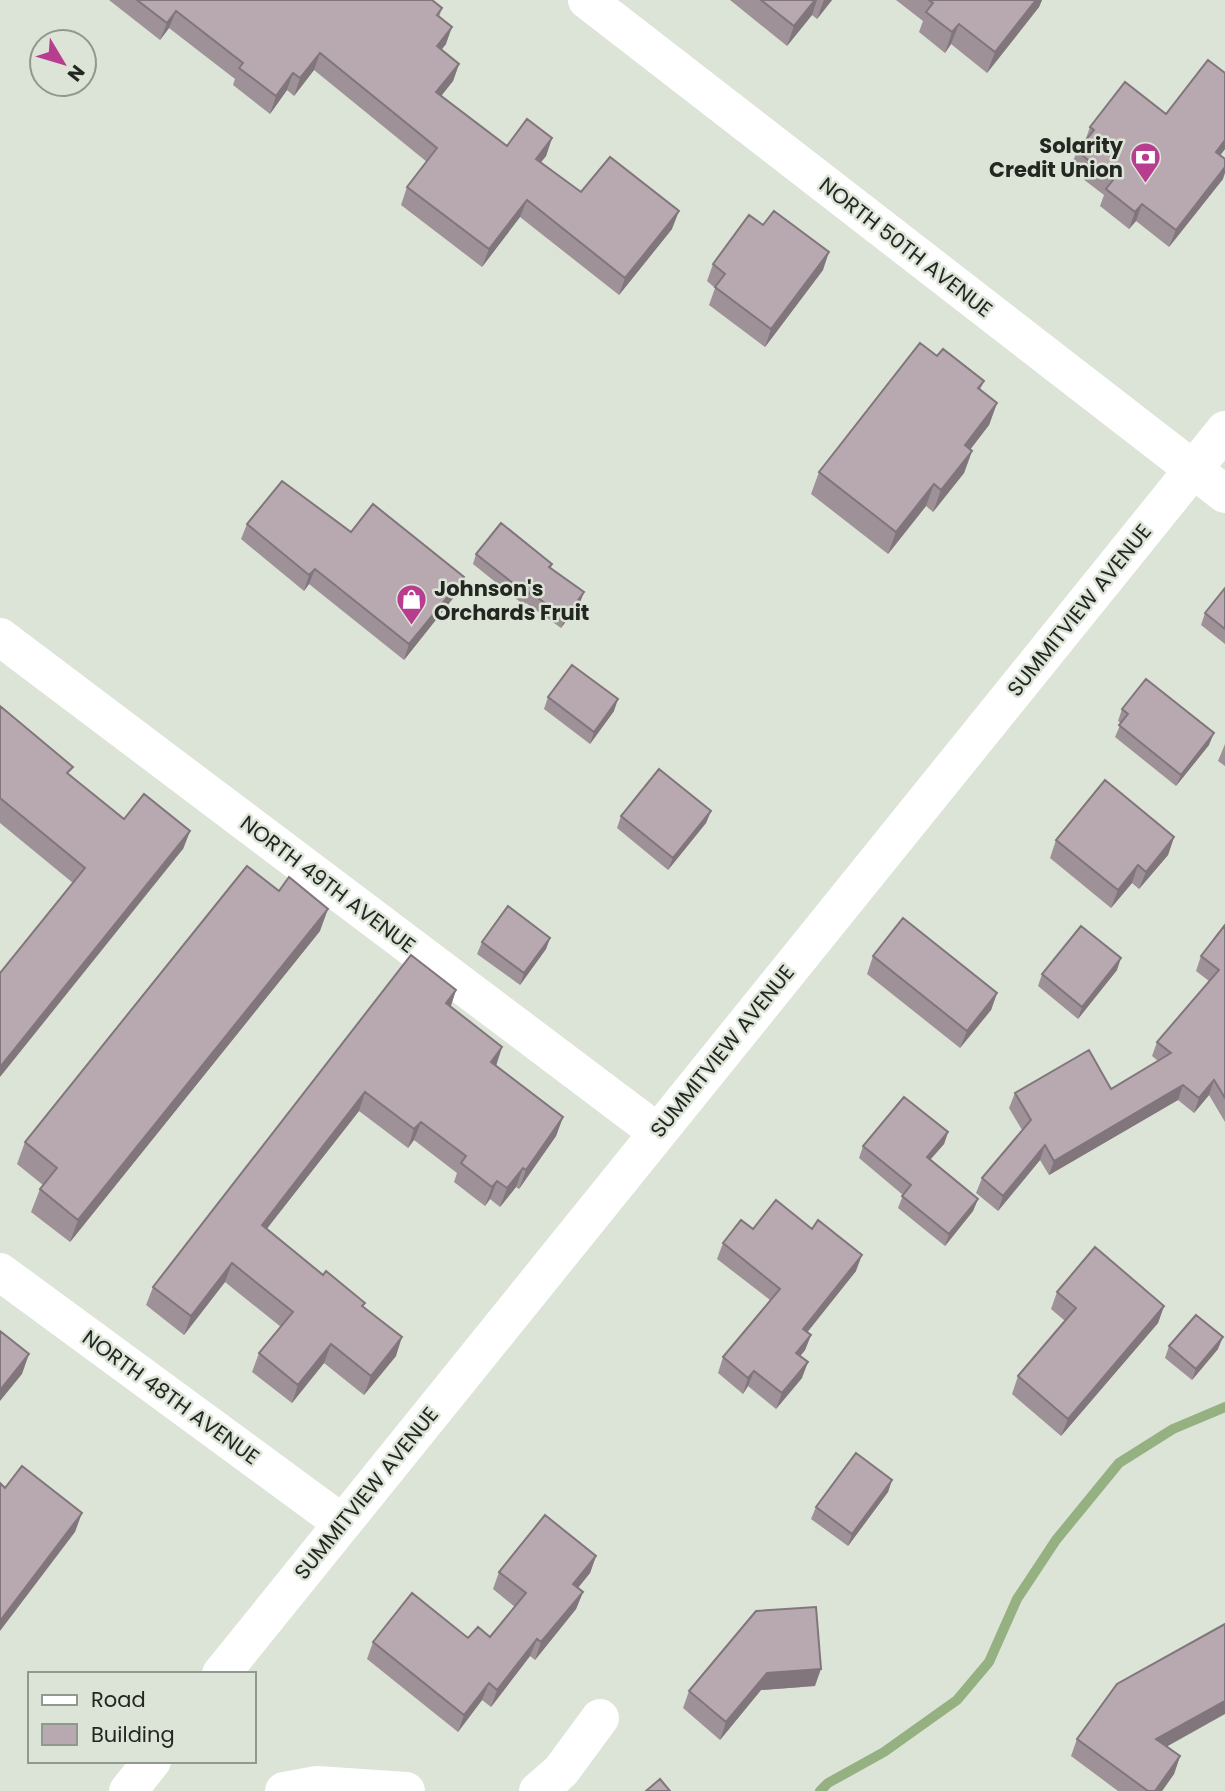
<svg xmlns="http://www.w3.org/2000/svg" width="1225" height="1791" font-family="Poppins,sans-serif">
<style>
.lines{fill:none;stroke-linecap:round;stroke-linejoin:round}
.stream{stroke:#95b081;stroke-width:10}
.minor{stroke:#fff;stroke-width:38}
.major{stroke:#fff;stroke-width:38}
.wall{fill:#9e9198}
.shaded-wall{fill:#81767c}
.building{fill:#b8a9b1;stroke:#81767c;stroke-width:2}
.labels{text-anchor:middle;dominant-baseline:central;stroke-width:5;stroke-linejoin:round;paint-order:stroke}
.poi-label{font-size:21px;font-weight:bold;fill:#232621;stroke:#dbe4d6;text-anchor:end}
.street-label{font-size:21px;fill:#232621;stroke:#dbe4d6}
</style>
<rect width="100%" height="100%" fill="#dbe4d6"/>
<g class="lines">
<path class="stream" d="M 820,1791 L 828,1783 L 884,1752 L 957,1700 L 989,1662 L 1017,1599 L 1056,1540 L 1119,1463 L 1173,1429 L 1225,1407"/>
<path class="minor" d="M 587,0 L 1225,494
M 0,637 L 657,1132
M 0,1272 L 342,1523
M 284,1791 L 317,1785 L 406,1791
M 538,1791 L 561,1771 L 600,1718"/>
<path class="major" d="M 221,1674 L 1225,430
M 128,1791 L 152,1761"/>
</g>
<path class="wall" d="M 109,0 L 432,0 L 442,8 L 439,17 L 446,44 L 441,50 L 459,64 L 453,81 L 441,96 L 507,146 L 552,138 L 546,156 L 541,162 L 581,192 L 672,229 L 619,295 L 520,217 L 482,267 L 401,205 L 407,187 L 427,162 L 314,70 L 294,96 L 287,90 L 270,114 L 233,85 L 235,79 L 169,28 L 160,40 Z
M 730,0 L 832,0 L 817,19 L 812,15 L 787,46 Z
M 896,0 L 1042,0 L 1039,7 L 987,73 L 951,44 L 945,53 L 919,32 L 923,21 Z
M 1166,114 L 1225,149 L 1220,155 L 1223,179 L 1169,247 L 1136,221 L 1129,229 L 1100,206 L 1104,195 L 1070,169 L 1077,151 L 1085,141 L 1090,127 Z
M 763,225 L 823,270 L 765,347 L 709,305 L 715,288 L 707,281 L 713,264 Z
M 937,356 L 984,381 L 980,390 L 997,403 L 989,425 L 970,449 L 972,451 L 964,473 L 933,512 L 926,506 L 888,554 L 811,494 L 819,472 Z
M 247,524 L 351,532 L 458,592 L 404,660 L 309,584 L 304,591 L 241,539 Z
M 476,554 L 552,564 L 551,568 L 584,592 L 580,602 L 561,628 L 526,603 L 524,605 L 473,564 Z
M 1225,588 L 1225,644 L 1201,625 L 1205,613 Z
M 548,697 L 614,711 L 590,744 L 544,709 Z
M 0,706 L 70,775 L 124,819 L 190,831 L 183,849 L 73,883 L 0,823 Z
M 1122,709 L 1209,745 L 1176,786 L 1115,737 L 1121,723 L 1118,721 Z
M 1225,744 L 1225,766 L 1218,761 Z
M 711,811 L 706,823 L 668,870 L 617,828 L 621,816 Z
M 1174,837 L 1168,855 L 1139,889 L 1132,883 L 1111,908 L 1050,858 L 1056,840 Z
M 1225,925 L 1225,1122 L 1209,1095 L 1194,1113 L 1178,1100 L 1049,1175 L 1040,1160 L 998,1211 L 976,1193 L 982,1178 L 1022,1130 L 1009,1108 L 1015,1093 L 1111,1089 L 1158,1061 L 1152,1056 L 1157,1042 L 1209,981 L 1196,971 L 1201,956 Z
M 320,931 L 70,1242 L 31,1212 L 40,1189 L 43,1185 L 17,1164 L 25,1142 Z
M 550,938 L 546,949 L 520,985 L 477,954 L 482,942 Z
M 873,956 L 997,993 L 991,1010 L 960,1048 L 867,974 Z
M 1117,970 L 1078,1019 L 1038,986 L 1042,974 Z
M 456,990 L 450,1007 L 502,1047 L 496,1065 L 563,1117 L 556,1136 L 519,1189 L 516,1187 L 500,1207 L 490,1199 L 485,1206 L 454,1182 L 457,1173 L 414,1140 L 408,1148 L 359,1111 L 266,1229 L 323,1275 L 365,1303 L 363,1306 L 396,1356 L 364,1395 L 324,1363 L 292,1403 L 252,1372 L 259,1353 L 281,1327 L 225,1282 L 184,1335 L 146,1305 L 153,1287 Z
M 948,1132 L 944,1144 L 930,1160 L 978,1199 L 973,1211 L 945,1246 L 898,1208 L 903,1195 L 859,1158 L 863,1146 Z
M 753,1229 L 856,1271 L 807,1332 L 811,1335 L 805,1350 L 800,1356 L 802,1378 L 776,1409 L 748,1386 L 743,1394 L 718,1373 L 723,1357 L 770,1300 L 717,1259 L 723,1243 Z
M 1057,1292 L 1164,1306 L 1158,1323 L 1061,1436 L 1012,1394 L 1018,1376 L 1065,1321 L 1051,1309 Z
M 1169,1346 L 1218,1349 L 1192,1380 L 1165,1358 Z
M 892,1480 L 888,1492 L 848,1546 L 811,1519 L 816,1507 Z
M 596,1556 L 590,1573 L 578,1588 L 583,1592 L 576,1609 L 535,1660 L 530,1656 L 491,1707 L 482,1700 L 458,1732 L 367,1659 L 373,1642 L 490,1637 L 515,1607 L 493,1589 L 499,1572 Z
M 815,1686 L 761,1690 L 720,1740 L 683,1708 L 689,1691 Z
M 1077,1739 L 1167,1746 L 1180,1756 L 1174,1774 L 1162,1791 L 1118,1791 L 1071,1756 Z"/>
<path class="shaded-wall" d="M 815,0 L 817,0 L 812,15 L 787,46 L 794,26 Z
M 824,0 L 832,0 L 817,19 Z
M 1036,0 L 1042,0 L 1039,7 L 987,73 L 995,52 Z
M 176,11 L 169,28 L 160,40 L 167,23 Z
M 959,24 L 951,44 L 945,53 L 952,32 Z
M 452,27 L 446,44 L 431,63 L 437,46 Z
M 320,53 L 314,70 L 294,96 L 300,78 Z
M 459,64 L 453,81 L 430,110 L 436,92 Z
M 293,73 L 287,90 L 270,114 L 276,96 Z
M 552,138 L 546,156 L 530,176 L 536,159 Z
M 1225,140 L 1225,149 L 1210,169 L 1216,152 Z
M 1225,167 L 1225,173 L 1223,179 L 1169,247 L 1176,230 Z
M 527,200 L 520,217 L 482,267 L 489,249 Z
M 1142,204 L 1136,221 L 1129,229 L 1135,212 Z
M 679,211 L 672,229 L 619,295 L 625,278 Z
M 829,252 L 823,270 L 765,347 L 771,329 Z
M 997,403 L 989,425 L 957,467 L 965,445 Z
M 972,451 L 964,473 L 933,512 L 941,490 Z
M 934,484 L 926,506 L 888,554 L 896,532 Z
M 315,569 L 309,584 L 304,591 L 309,575 Z
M 464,577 L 458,592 L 404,660 L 409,644 Z
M 584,592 L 580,602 L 561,628 L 565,618 Z
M 618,699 L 614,711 L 590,744 L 594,732 Z
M 1214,733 L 1209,745 L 1176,786 L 1181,775 Z
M 711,811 L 706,823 L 668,870 L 673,858 Z
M 190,831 L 183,849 L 0,1077 L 0,1067 Z
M 1174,837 L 1168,855 L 1139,889 L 1146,872 Z
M 1138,865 L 1132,883 L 1111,908 L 1118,890 Z
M 328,909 L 320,931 L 70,1242 L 78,1220 Z
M 550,938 L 546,949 L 520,985 L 524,973 Z
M 1121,958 L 1117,970 L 1078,1019 L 1082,1007 Z
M 456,990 L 450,1009 L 446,1003 Z
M 997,993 L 991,1010 L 960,1048 L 967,1031 Z
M 502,1047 L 496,1066 L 491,1062 Z
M 1214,1080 L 1209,1095 L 1194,1113 L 1199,1098 Z
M 1183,1085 L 1178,1100 L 1049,1175 L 1054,1161 Z
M 365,1092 L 359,1111 L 255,1244 L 262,1225 Z
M 563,1117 L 556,1136 L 519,1189 L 526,1170 Z
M 421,1122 L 414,1140 L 408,1148 L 414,1129 Z
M 948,1132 L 944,1144 L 922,1169 L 927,1157 Z
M 1045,1145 L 1040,1160 L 998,1211 L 1003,1196 Z
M 523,1168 L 516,1187 L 500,1207 L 507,1188 Z
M 497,1181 L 490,1199 L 485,1206 L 492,1187 Z
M 978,1199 L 973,1211 L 945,1246 L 949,1234 Z
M 862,1255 L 856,1271 L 798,1344 L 803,1329 Z
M 232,1263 L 225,1282 L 184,1335 L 191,1316 Z
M 1164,1306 L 1158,1323 L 1061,1436 L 1068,1419 Z
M 811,1335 L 805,1350 L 791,1368 L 796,1353 Z
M 402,1337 L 396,1356 L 364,1395 L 371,1376 Z
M 1223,1337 L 1218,1349 L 1192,1380 L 1196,1369 Z
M 331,1344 L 324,1363 L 292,1403 L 298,1385 Z
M 29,1354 L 22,1374 L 0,1401 L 0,1390 Z
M 808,1362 L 802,1378 L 776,1409 L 782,1393 Z
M 754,1371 L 748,1386 L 743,1394 L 748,1378 Z
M 892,1480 L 888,1492 L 848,1546 L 852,1534 Z
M 82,1513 L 75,1532 L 0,1631 L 0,1621 Z
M 596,1556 L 590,1573 L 567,1601 L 573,1584 Z
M 583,1592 L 576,1609 L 535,1660 L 541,1642 Z
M 537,1639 L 530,1656 L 491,1707 L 497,1690 Z
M 821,1669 L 815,1686 L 761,1690 L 720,1740 L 726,1722 L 767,1673 Z
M 489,1683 L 482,1700 L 458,1732 L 464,1715 Z
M 1225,1701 L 1225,1714 L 1150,1756 L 1156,1739 Z
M 1180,1756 L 1174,1774 L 1162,1791 L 1155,1791 Z"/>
<path class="building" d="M 137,0 L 432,0 L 442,8 L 437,15 L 452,27 L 437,46 L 459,64 L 436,92 L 507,146 L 527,119 L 552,138 L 536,159 L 581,192 L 610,157 L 679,211 L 625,278 L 527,200 L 489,249 L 407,187 L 437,148 L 320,53 L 300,78 L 293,73 L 276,96 L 239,68 L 243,63 L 176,11 L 167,23 Z
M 761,0 L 815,0 L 794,26 Z
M 929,0 L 1036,0 L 995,52 L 959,24 L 952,32 L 926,12 L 933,3 Z
M 1208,60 L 1225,73 L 1225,140 L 1216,152 L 1225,159 L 1225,167 L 1176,230 L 1142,204 L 1135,212 L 1106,189 L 1113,180 L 1077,151 L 1094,130 L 1090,127 L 1125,82 L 1166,114 Z
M 774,211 L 829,252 L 771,329 L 715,287 L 725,274 L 713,264 L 749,215 L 763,225 Z
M 920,343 L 937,356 L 943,349 L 984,381 L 978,388 L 997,403 L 965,445 L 972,451 L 941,490 L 934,484 L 896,532 L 819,472 Z
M 282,481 L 351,532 L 373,504 L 464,577 L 409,644 L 315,569 L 309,575 L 247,524 Z
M 501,523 L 552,564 L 549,567 L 584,592 L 565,618 L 530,592 L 528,595 L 476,554 Z
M 1225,588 L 1225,629 L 1205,613 Z
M 572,665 L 618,699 L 594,732 L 548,697 Z
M 1146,679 L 1214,733 L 1181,775 L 1119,725 L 1128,714 L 1122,709 Z
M 0,706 L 73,767 L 67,773 L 124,819 L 144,794 L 190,831 L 0,1067 L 0,973 L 85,868 L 0,798 Z
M 659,769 L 711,811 L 673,858 L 621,816 Z
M 1105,780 L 1174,837 L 1146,872 L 1138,865 L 1118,890 L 1056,840 Z
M 247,866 L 279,891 L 289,877 L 328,909 L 78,1220 L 40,1189 L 57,1168 L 25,1142 Z
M 508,906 L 550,938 L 524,973 L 482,942 Z
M 903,918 L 997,993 L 967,1031 L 873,956 Z
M 1225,925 L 1225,1098 L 1214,1080 L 1199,1098 L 1183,1085 L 1054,1161 L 1045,1145 L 1003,1196 L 982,1178 L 1031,1120 L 1015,1093 L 1089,1050 L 1111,1089 L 1171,1053 L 1157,1042 L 1219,970 L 1201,956 Z
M 1081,926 L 1121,958 L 1082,1007 L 1042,974 Z
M 411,955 L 456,990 L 446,1003 L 502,1047 L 491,1062 L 563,1117 L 526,1170 L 523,1168 L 507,1188 L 497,1181 L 492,1187 L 461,1163 L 466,1156 L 421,1122 L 414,1129 L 365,1092 L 262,1225 L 323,1275 L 326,1271 L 365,1303 L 362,1306 L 402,1337 L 371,1376 L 331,1344 L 298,1385 L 259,1353 L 293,1312 L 232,1263 L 191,1316 L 153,1287 Z
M 904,1097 L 948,1132 L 927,1157 L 978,1199 L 949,1234 L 902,1196 L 911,1185 L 863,1146 Z
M 776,1200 L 812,1229 L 818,1220 L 862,1255 L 803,1329 L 811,1335 L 796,1353 L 808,1362 L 782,1393 L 754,1371 L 748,1378 L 723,1357 L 780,1289 L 723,1243 L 741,1220 L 753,1229 Z
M 1095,1247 L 1164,1306 L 1068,1419 L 1018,1376 L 1076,1308 L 1057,1292 Z
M 1196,1315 L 1223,1337 L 1196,1369 L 1169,1346 Z
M 0,1331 L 29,1354 L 0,1390 Z
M 856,1453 L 892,1480 L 852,1534 L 816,1507 Z
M 22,1466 L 82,1513 L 0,1621 L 0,1483 L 5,1488 Z
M 545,1515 L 596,1556 L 573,1584 L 583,1592 L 541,1642 L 537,1639 L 497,1690 L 489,1683 L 464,1715 L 373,1642 L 412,1593 L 468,1638 L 478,1627 L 490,1637 L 526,1593 L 499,1572 Z
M 816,1607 L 821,1669 L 767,1673 L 726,1722 L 689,1691 L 756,1611 Z
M 1225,1624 L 1225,1701 L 1156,1739 L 1180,1756 L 1155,1791 L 1148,1791 L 1077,1739 L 1117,1684 Z
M 660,1779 L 670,1791 L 646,1791 Z"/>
<defs>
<symbol id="bank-pin" viewBox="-11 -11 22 30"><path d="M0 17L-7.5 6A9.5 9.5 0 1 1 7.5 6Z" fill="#b73d8f" stroke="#dbe4d6"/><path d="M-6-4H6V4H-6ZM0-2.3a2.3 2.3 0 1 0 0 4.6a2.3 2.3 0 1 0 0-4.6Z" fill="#fff"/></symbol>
<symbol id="shop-pin" viewBox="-11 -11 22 30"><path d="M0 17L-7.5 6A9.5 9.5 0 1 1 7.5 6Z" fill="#b73d8f" stroke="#dbe4d6"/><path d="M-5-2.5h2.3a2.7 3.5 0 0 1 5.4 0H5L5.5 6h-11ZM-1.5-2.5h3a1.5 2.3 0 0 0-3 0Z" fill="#fff"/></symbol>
</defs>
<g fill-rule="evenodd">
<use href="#bank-pin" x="1128" y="140" width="35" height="47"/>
<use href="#shop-pin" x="394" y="582" width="35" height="47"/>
</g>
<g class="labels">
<g class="poi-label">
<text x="1123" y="145">Solarity<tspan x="1123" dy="24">Credit Union</tspan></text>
<text x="434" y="588" text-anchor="start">Johnson's<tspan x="434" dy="24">Orchards Fruit</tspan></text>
</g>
<g class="street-label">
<text transform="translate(906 247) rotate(38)">NORTH 50TH AVENUE</text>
<text transform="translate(1079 610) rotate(-51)">SUMMITVIEW AVENUE</text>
<text transform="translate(328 884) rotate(37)">NORTH 49TH AVENUE</text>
<text transform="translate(722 1051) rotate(-51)">SUMMITVIEW AVENUE</text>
<text transform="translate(171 1397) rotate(36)">NORTH 48TH AVENUE</text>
<text transform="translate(366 1493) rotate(-51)">SUMMITVIEW AVENUE</text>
</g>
</g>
<rect x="28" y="1672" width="228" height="91" fill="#dbe4d6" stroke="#91988e" stroke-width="2"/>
<rect x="42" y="1695" width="35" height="10" fill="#ffffff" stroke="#91988e" stroke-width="2"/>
<text x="91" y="1707" font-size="21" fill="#232621">Road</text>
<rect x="42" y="1724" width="35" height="21" fill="#b8a9b1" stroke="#91988e" stroke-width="2"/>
<text x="91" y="1742" font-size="21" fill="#232621">Building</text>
<g transform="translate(63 63) rotate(128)"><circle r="33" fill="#dbe4d6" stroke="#91988e" stroke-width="2"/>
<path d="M0-5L12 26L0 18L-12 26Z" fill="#b73d8f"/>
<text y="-10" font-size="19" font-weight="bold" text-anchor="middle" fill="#232621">N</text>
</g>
</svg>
